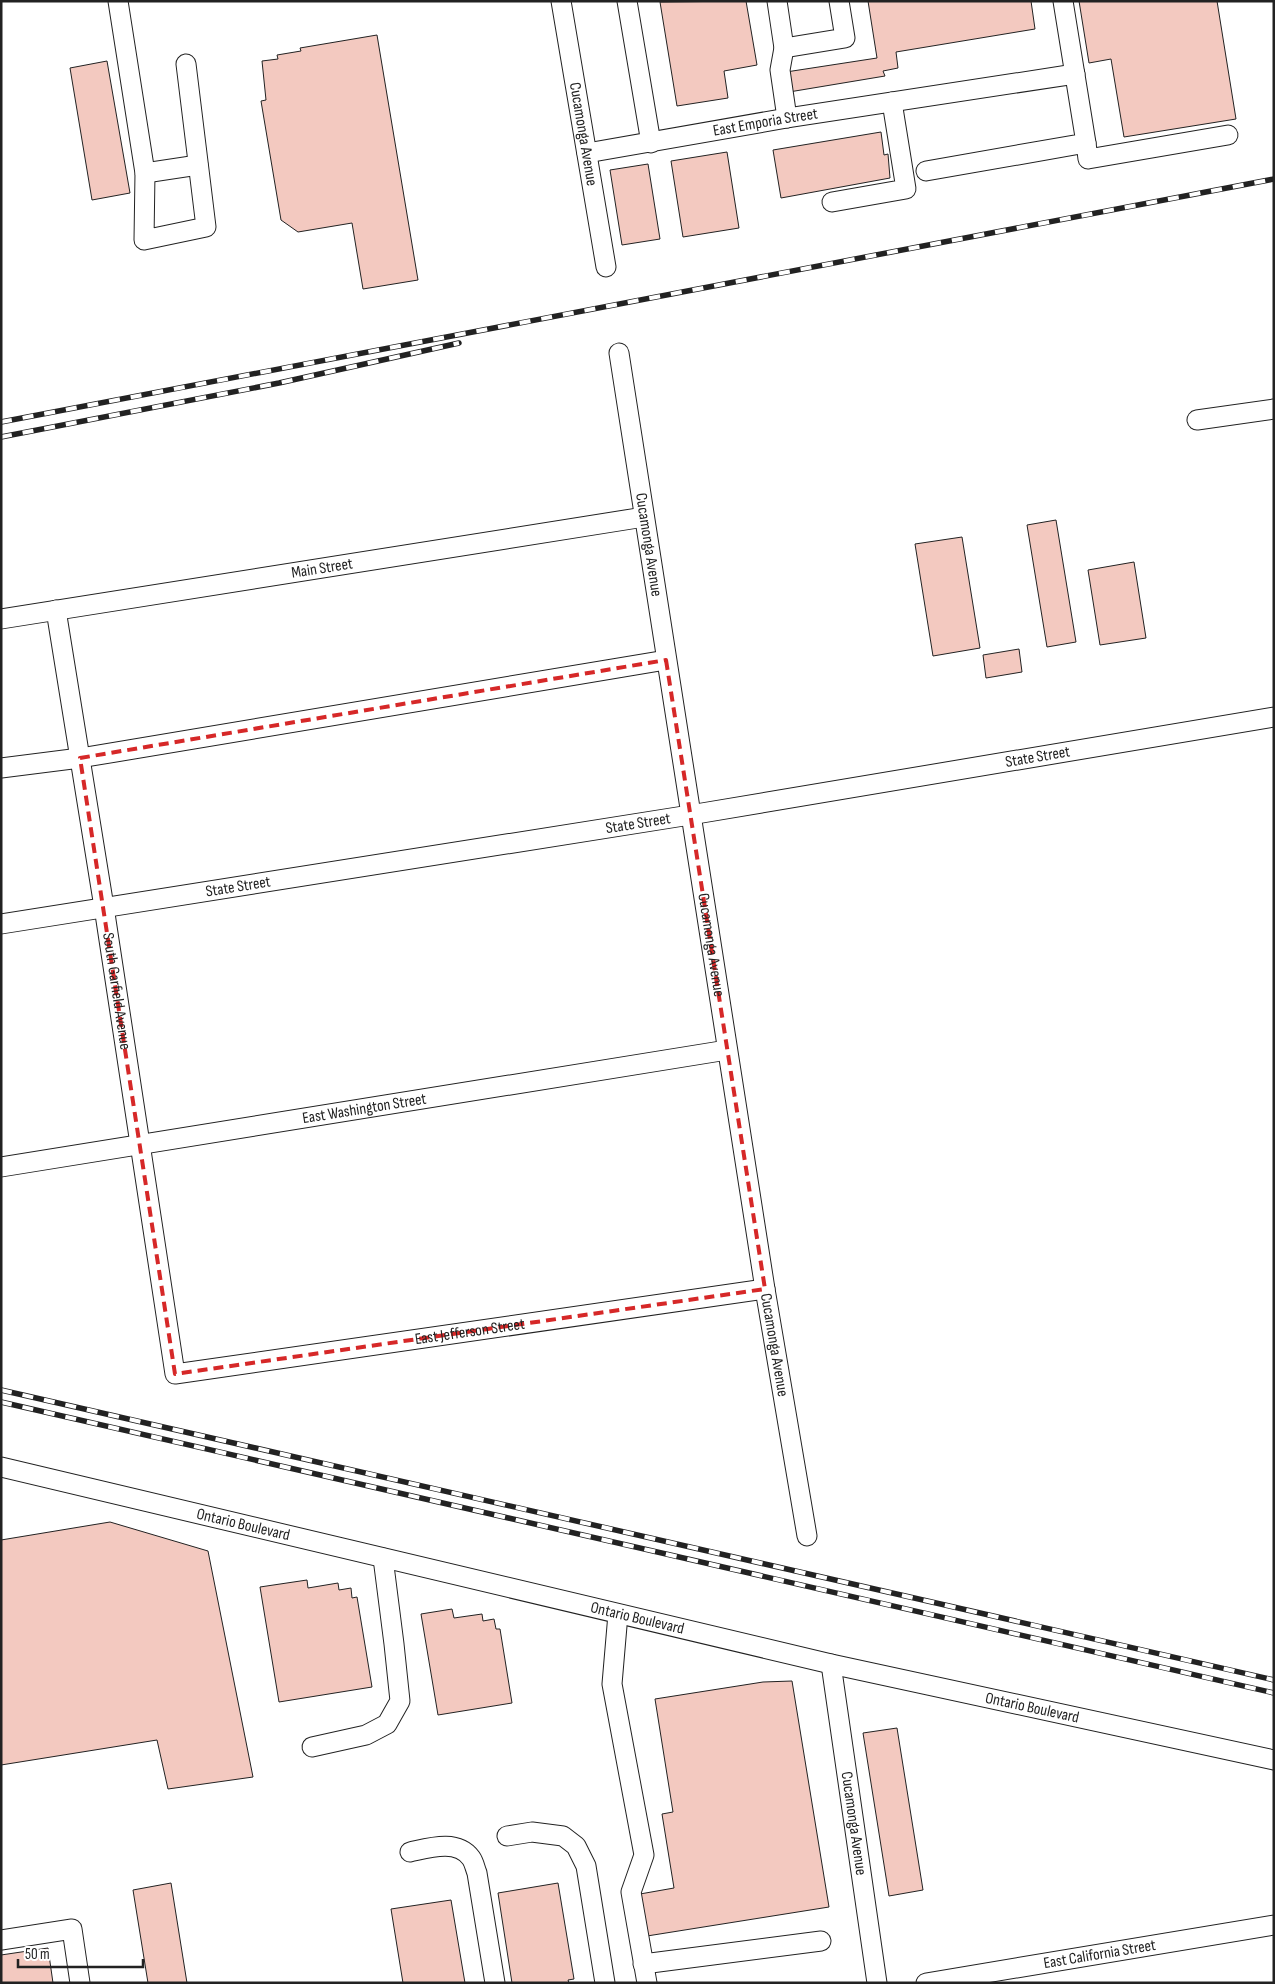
<svg xmlns="http://www.w3.org/2000/svg" width="1275" height="1984" font-family="'Sofia Sans Condensed',sans-serif">
<style>
.building{fill:#f3c9c0;stroke:#222}
.lines{fill:none;stroke-linecap:round;stroke-linejoin:round}
.minor-casing{stroke:#222;stroke-width:21}
.minor{stroke:#fff;stroke-width:19}
.rail-casing{stroke:#222;stroke-width:5.5}
.rail{stroke:#fff;stroke-width:4;stroke-dasharray:11;stroke-linecap:butt}
.marked{fill:none;stroke:#d62828;stroke-width:4;stroke-dasharray:10 6;stroke-linejoin:round}
.labels{text-anchor:middle;dominant-baseline:central;stroke-width:4;stroke-linejoin:round;paint-order:stroke}
.street-label{font-size:16px;fill:#222;stroke:#fff}
</style>
<rect width="100%" height="100%" fill="#fff"/>
<path class="building" d="M 746,1 L 757,65 L 724,71 L 728,98 L 677,106 L 660,2 Z
M 868,1 L 1031,1 L 1035,29 L 896,52 L 898,68 L 883,71 L 885,76 L 789,92 L 786,72 L 877,58 Z
M 1079,1 L 1217,1 L 1236,119 L 1124,137 L 1111,59 L 1089,63 Z
M 377,35 L 418,280 L 363,289 L 352,223 L 298,232 L 281,220 L 261,101 L 266,100 L 262,61 L 278,59 L 277,55 L 301,51 L 300,48 Z
M 107,61 L 130,193 L 92,200 L 70,68 Z
M 881,132 L 884,155 L 888,154 L 890,178 L 781,198 L 773,150 Z
M 727,152 L 739,228 L 683,237 L 671,161 Z
M 648,164 L 660,239 L 622,245 L 610,170 Z
M 1056,520 L 1076,642 L 1047,647 L 1027,525 Z
M 962,537 L 980,648 L 933,656 L 915,544 Z
M 1134,562 L 1146,638 L 1100,645 L 1088,570 Z
M 1019,649 L 1022,672 L 986,678 L 983,655 Z
M 110,1522 L 208,1551 L 253,1777 L 168,1789 L 157,1740 L 1,1765 L 1,1540 Z
M 307,1580 L 308,1588 L 338,1583 L 339,1590 L 351,1588 L 352,1598 L 357,1597 L 372,1687 L 279,1702 L 260,1587 Z
M 452,1609 L 454,1618 L 482,1614 L 483,1621 L 494,1619 L 496,1629 L 500,1629 L 512,1703 L 438,1715 L 421,1614 Z
M 792,1681 L 829,1907 L 647,1936 L 640,1894 L 674,1888 L 662,1814 L 673,1812 L 655,1699 L 763,1682 Z
M 897,1728 L 923,1890 L 889,1896 L 863,1733 Z
M 171,1883 L 187,1983 L 148,1983 L 133,1890 Z
M 558,1883 L 574,1979 L 568,1980 L 569,1983 L 512,1983 L 498,1893 Z
M 451,1900 L 465,1983 L 403,1983 L 391,1909 Z
M 48,1948 L 53,1983 L 1,1983 L 1,1955 Z"/>
<g class="lines">
<defs>
<g id="minor">
<path d="M 118,1 L 145,173 L 144,240 L 206,227 L 186,64"/>
<path id="s1" d="M 561,1 L 606,267"/>
<path d="M 627,1 L 651,143"/>
<path d="M 777,1 L 784,48 L 780,70 L 787,118"/>
<path d="M 784,48 L 845,38 L 839,1"/>
<path d="M 1086,143 L 1088,159 L 1228,135"/>
<path id="s2" d="M 587,153 L 787,118 L 1075,74"/>
<path d="M 926,171 L 1086,143 L 1063,1"/>
<path d="M 145,173 L 198,165"/>
<path d="M 832,202 L 906,189 L 892,102"/>
<path id="s3" d="M 619,353 L 765,1289 L 807,1536"/>
<path d="M 1197,420 L 1274,409"/>
<path id="s4" d="M 56,610 L 104,907 L 175,1374 L 765,1289"/>
<path id="s5" d="M 1,619 L 644,517"/>
<path d="M 1,768 L 80,758 L 666,660"/>
<path id="s6" d="M 1,924 L 690,815 L 1274,717"/>
<path id="s7" d="M 1,1167 L 727,1050"/>
<path id="s8" d="M 1,1467 L 831,1664 L 1274,1760"/>
<path d="M 618,1614 L 612,1684 L 644,1855 L 631,1892 L 647,1983"/>
<path id="s9" d="M 831,1664 L 877,1983"/>
<path d="M 312,1747 L 366,1735 L 387,1724 L 400,1701 L 394,1644 L 383,1558"/>
<path d="M 507,1836 L 532,1832 L 563,1836 L 576,1846 L 586,1866 L 605,1983"/>
<path d="M 410,1852 C 429,1848 457,1839 471,1858 C 474,1862 475,1868 477,1873 L 495,1983"/>
<path d="M 1,1940 L 72,1929 L 80,1983"/>
<path d="M 643,1964 L 821,1941"/>
<path id="s10" d="M 926,1983 L 1274,1925"/>
</g>
</defs>
<use href="#minor" class="minor-casing"/>
<use href="#minor" class="minor"/>
<defs>
<path id="rail" d="M 1,422 L 1274,179
M 1,437 L 279,383 L 459,343
M 1,1390 L 1274,1680
M 1,1402 L 1274,1693"/>
</defs>
<use href="#rail" class="rail-casing"/>
<use href="#rail" class="rail"/>
</g>
<path class="marked" d="M 666,660 L 765,1289 L 175,1374 L 80,758 Z"/>
<g class="labels">
<g class="street-label">
<text stroke="none"><textPath href="#s2" startOffset="181">East Emporia Street</textPath></text>
<text stroke="none"><textPath href="#s1" startOffset="135">Cucamonga Avenue</textPath></text>
<text stroke="none"><textPath href="#s3" startOffset="194">Cucamonga Avenue</textPath></text>
<text stroke="none"><textPath href="#s5" startOffset="325">Main Street</textPath></text>
<text stroke="none"><textPath href="#s6" startOffset="1050">State Street</textPath></text>
<text stroke="none"><textPath href="#s6" startOffset="645">State Street</textPath></text>
<text stroke="none"><textPath href="#s6" startOffset="240">State Street</textPath></text>
<text stroke="none"><textPath href="#s3" startOffset="599">Cucamonga Avenue</textPath></text>
<text stroke="none"><textPath href="#s4" startOffset="386">South Garfield Avenue</textPath></text>
<text stroke="none"><textPath href="#s7" startOffset="368">East Washington Street</textPath></text>
<text stroke="none"><textPath href="#s4" startOffset="1071">East Jefferson Street</textPath></text>
<text stroke="none"><textPath href="#s3" startOffset="1004">Cucamonga Avenue</textPath></text>
<text stroke="none"><textPath href="#s8" startOffset="249">Ontario Boulevard</textPath></text>
<text stroke="none"><textPath href="#s8" startOffset="654">Ontario Boulevard</textPath></text>
<text stroke="none"><textPath href="#s8" startOffset="1059">Ontario Boulevard</textPath></text>
<text stroke="none"><textPath href="#s9" startOffset="161">Cucamonga Avenue</textPath></text>
<text stroke="none"><textPath href="#s10" startOffset="176">East California Street</textPath></text>
</g>
</g>
<rect width="1275" height="1984" fill="none" stroke="#222222" stroke-width="5"/>
<path d="M18 1959v8h125v-8" fill="none" stroke="#222222" stroke-width="2.5"/>
<text x="25" y="1959" font-size="15" fill="#222222" stroke="#ffffff" stroke-width="4" paint-order="stroke">50 m</text>
</svg>
